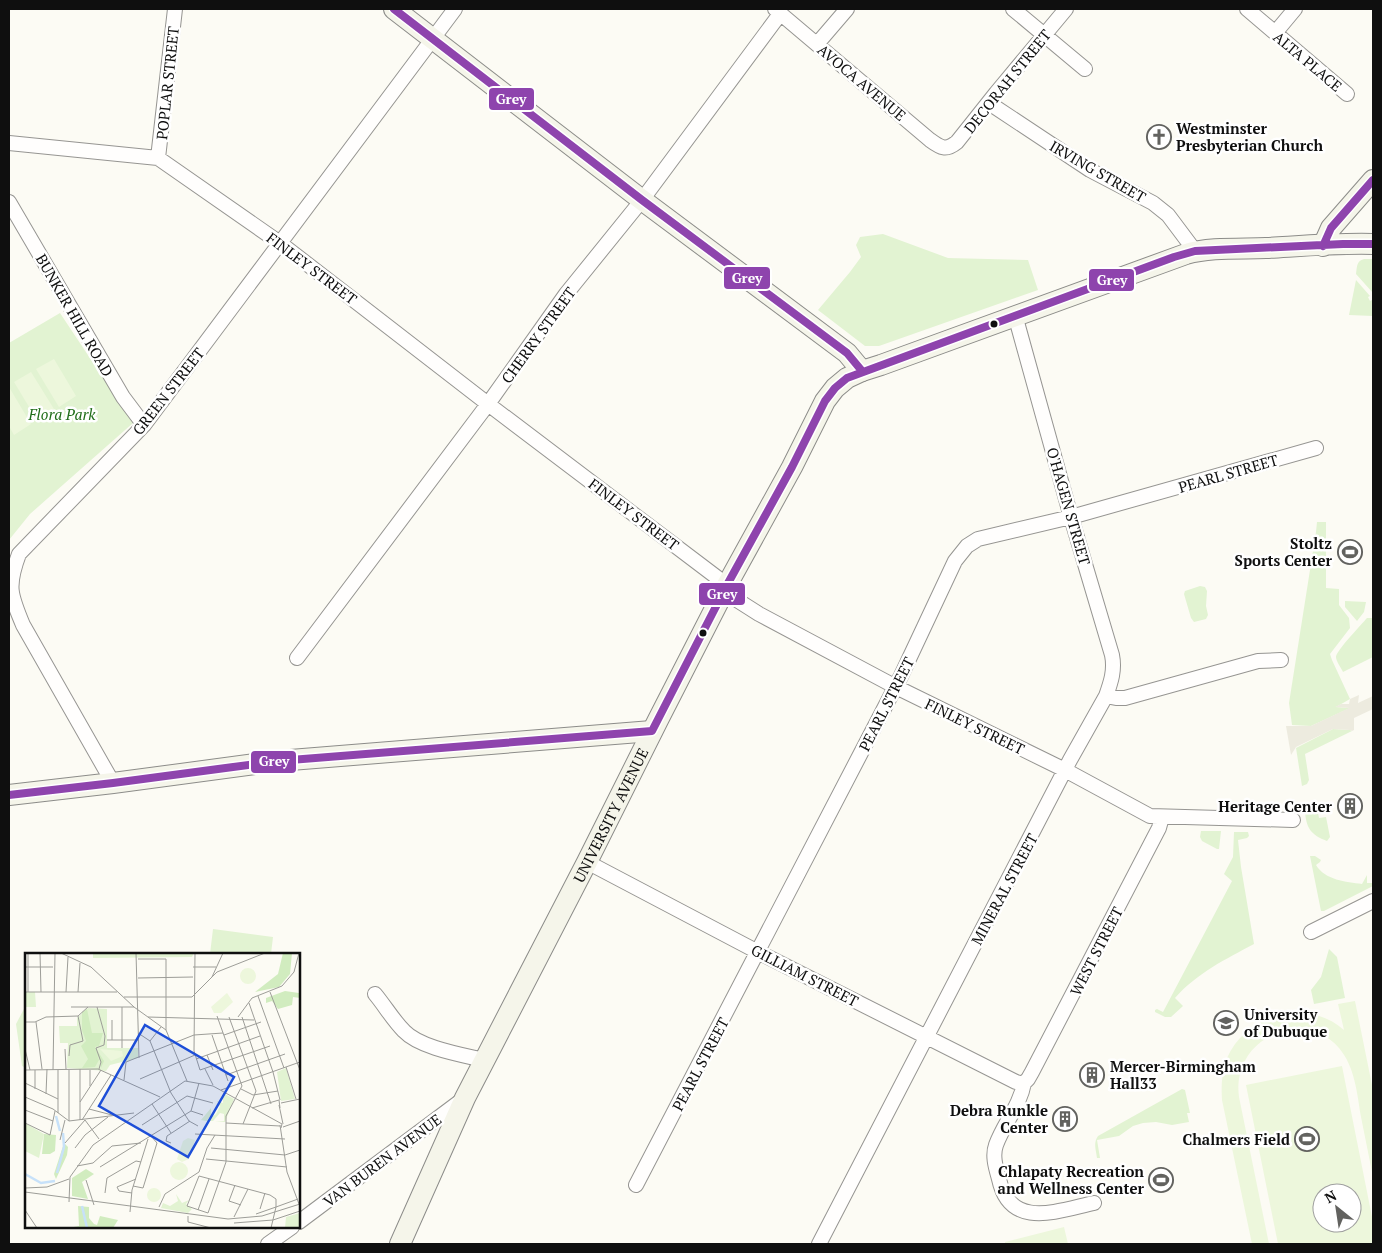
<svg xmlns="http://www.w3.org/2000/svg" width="1382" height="1253" font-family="'PT Serif',serif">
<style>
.green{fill:#e2f3d2}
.pitch{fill:#edf7dc;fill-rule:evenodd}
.plaza{fill:#edebdf}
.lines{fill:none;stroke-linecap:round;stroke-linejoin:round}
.street-casing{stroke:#969592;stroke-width:16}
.secondary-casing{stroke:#8c8c89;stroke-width:22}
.street{stroke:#fffefd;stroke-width:14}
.secondary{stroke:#f5f5ea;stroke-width:20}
.bus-1-casing{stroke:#fff;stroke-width:11}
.bus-1{stroke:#8e44ad;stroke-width:8}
.bus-dot{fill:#0f0f0f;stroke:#fff;stroke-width:2}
.labels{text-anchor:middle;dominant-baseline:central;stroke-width:5;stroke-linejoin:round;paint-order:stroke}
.street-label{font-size:15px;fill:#0f0f0f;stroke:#fff}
.poi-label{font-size:15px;font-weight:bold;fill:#0f0f0f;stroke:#fff;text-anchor:end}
.park-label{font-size:15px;font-style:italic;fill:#206d19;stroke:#fff}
.inset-river{fill:none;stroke:#c7e1f9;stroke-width:2.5}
.inset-road{fill:none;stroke:#9d9d98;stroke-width:1}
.view{fill:#1d4ed8;fill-opacity:0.15;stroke:#1d4ed8;stroke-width:2.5}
.inset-edge{fill:none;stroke:#0f0f0f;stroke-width:2.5}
.line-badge{stroke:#fff;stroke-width:2}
.badge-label{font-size:14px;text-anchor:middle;font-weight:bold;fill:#fff}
</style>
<rect width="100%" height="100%" fill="#fcfbf4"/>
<path class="green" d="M 883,234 L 948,258 L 1028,260 L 1038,290 L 879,346 L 865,346 L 818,310 L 850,272 L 861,257 L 856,245 L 860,237 Z
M 1364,259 L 1373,259 L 1373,293 L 1356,274 C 1357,268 1356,261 1364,259 Z
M 1356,280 L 1370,296 L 1368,297 L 1370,301 L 1372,300 L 1373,302 L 1373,316 L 1349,315 Z
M 60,313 L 133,423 L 30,514 L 9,540 L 9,343 Z
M 1317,522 L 1326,522 L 1326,588 L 1339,589 L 1339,605 L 1349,618 L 1350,628 L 1330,654 L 1332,660 L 1350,699 L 1336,707 L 1350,708 L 1311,726 L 1292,725 L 1289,703 L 1316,532 Z
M 1200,586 L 1205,587 L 1207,591 L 1206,606 L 1208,615 L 1206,619 L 1194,622 L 1191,618 L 1184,594 L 1185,591 Z
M 1345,601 L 1366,602 L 1364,612 L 1357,621 L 1345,607 Z
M 1367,618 L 1373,618 L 1373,657 L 1343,672 C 1341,668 1336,661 1336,657 C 1336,651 1362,624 1367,618 Z
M 1333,729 L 1350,730 L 1352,731 L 1305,754 L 1309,780 L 1307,784 L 1302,786 L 1296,748 Z
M 1316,802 L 1319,818 L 1326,817 L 1330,837 L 1327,841 C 1311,835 1306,828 1305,811 Z
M 1201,831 L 1221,831 L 1219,849 L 1217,849 L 1202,841 L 1200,837 Z
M 1234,832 L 1248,832 L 1249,836 L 1247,838 L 1238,840 L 1241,867 L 1254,944 C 1226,959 1197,973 1175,998 L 1183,1006 L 1171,1017 L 1165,1017 L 1155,1012 L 1155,1010 L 1157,1009 L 1163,1012 L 1232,881 L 1224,874 L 1233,857 Z
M 1310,856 L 1315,856 L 1321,860 L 1320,862 L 1316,865 C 1325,880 1346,882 1362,884 L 1367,875 L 1367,883 L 1373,883 L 1373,886 L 1324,911 L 1321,911 Z
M 213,929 L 273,937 L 271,954 L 210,954 Z
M 1329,949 L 1337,957 L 1345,998 L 1314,1004 L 1311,990 L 1321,977 Z
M 25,1007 L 26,1008 L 26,1068 L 22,1066 L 16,1024 Z
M 1182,1089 L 1185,1090 L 1190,1113 L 1187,1113 L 1189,1122 L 1172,1125 L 1156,1122 L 1143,1123 L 1133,1126 L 1119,1136 L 1097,1140 L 1100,1158 L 1097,1158 C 1096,1150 1093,1143 1098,1136 Z"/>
<path class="pitch" d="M 54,359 L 76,396 L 59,407 L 36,369 Z
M 31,372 L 54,409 L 37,420 L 14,382 Z
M 9,387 L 31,424 L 14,435 L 9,426 Z
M 1355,1001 L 1373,1090 L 1373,1177 C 1369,1157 1365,1137 1361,1117 C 1357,1093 1355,1067 1339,1048 C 1310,1013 1250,1030 1240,1074 C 1238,1082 1238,1089 1239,1097 L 1269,1244 L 1252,1244 L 1222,1100 C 1221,1086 1222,1071 1227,1058 C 1246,1014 1307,997 1344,1030 L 1338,1004 Z
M 1342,1066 L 1373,1222 L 1373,1244 L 1278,1244 L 1246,1085 ZM 1322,1193 L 1352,1193 L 1352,1223 L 1322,1223 Z
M 1064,1227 L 1068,1244 L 1005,1244 L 1005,1242 Z"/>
<path class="plaza" d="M 1359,695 L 1358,703 L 1373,696 L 1373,709 L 1354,718 L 1354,730 L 1352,731 L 1350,730 L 1333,729 L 1296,747 L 1291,755 L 1286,726 L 1311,726 L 1349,708 L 1335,707 L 1341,704 L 1349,704 L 1350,699 Z"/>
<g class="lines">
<defs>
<path id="street" d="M 775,9 L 930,140 C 941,148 946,151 957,142 L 996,93 L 1066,9
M 1013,9 L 1085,69
M 1247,9 L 1347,94
M 1275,33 L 1295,9
M 817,44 L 847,9
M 989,103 L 1090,170 L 1153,203 L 1168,215 L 1195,251
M 9,143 L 158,158 L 280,243 L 488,404 L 727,585 L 737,600 L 759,614 L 896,687 L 1065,770 L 1150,816 L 1293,820
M 158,158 L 175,9
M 9,202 L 123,397 L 144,425
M 1015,315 L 1071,517 L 1112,655 C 1115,670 1111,682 1106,696
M 297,658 L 488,404 L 566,294 L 642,200 L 780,14
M 113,783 L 23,625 C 10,594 7,586 19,554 L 144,425 L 455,9
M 587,862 L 758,952 L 1016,1082 L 1020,1083 L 1024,1083
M 1311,932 L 1373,901
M 375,994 C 385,1006 393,1020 404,1031 C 420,1048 463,1055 484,1060
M 1024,1083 L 1028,1079 L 1032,1072 L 1159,828 L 1162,817
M 1024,1083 C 1020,1106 1004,1123 996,1145 C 992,1156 996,1168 999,1179 C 1010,1230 1057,1211 1094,1203
M 636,1185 L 901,676 L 955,561 L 967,546 L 978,539 L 1071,517 L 1316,448
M 299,1222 L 462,1100
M 268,1244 L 292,1227
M 819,1244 L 1070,760 L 1106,696 L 1116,698 L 1125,698 L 1258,661 L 1281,660"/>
<g id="secondary">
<path d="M 394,9 L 642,200 L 847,353 L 862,371"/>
<path d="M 1323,246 L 1331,228 L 1373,180"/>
<path d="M 9,795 L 113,783 L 278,761 L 652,731"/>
<path id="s1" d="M 400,1244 L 465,1098 L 587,862 L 658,720 L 727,585 L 792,467 L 825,401 L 835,388 L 847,378 L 862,371 L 881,365 L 1186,254 C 1210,247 1240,249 1266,248 C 1302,246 1337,243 1373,244"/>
</g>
</defs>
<use href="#street" class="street-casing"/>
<use href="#secondary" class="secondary-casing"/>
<use href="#street" class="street"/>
<use href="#secondary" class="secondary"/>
<defs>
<path id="bus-1" d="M 394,9 L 642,200 L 847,353 L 862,371
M 1323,246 L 1331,228 L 1373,180
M 9,795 L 113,783 L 278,761 L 652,731 L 727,585 L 792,467 L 825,401 L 835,388 L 847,378 L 1174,257 L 1195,251 L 1343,244 L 1373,244"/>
</defs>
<use href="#bus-1" class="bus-1-casing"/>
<use href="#bus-1" class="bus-1"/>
</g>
<defs>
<symbol id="church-ring" viewBox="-11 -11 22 22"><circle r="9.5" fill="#fff" stroke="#62625f" stroke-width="1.5"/><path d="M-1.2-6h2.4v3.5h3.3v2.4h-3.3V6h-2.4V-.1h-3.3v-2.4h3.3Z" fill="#62625f"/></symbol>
<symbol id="stadium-ring" viewBox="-11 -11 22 22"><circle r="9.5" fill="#fff" stroke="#62625f" stroke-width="1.5"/><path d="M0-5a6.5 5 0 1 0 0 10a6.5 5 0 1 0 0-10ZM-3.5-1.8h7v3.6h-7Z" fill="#62625f"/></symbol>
<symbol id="building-ring" viewBox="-11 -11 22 22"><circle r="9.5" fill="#fff" stroke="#62625f" stroke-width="1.5"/><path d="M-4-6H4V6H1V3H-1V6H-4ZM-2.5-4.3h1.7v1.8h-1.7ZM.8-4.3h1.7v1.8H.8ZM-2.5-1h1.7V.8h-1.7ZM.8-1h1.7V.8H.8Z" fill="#62625f"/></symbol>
<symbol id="university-ring" viewBox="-11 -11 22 22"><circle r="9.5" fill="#fff" stroke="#62625f" stroke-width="1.5"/><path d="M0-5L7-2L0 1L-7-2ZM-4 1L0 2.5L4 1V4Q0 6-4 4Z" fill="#62625f"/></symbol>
</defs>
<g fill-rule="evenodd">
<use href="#church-ring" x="1145" y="123" width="28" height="28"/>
<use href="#stadium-ring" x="1336" y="538" width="28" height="28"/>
<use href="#building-ring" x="1336" y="792" width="28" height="28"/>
<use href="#university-ring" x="1212" y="1009" width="28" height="28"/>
<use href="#building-ring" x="1078" y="1061" width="28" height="28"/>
<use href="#building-ring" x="1051" y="1105" width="28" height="28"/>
<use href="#stadium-ring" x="1293" y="1125" width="28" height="28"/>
<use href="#stadium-ring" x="1147" y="1166" width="28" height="28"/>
</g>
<g class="bus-dot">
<circle cx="994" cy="324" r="4.5"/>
<circle cx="703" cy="633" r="4.5"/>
</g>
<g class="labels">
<g class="street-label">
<text transform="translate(1308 61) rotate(40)">ALTA PLACE</text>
<text transform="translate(1007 81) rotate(-51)">DECORAH STREET</text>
<text transform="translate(862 82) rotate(40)">AVOCA AVENUE</text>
<text transform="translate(167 83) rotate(-84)">POPLAR STREET</text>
<text transform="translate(1098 171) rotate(30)">IRVING STREET</text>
<text transform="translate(312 268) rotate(37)">FINLEY STREET</text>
<text transform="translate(75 315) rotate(60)">BUNKER HILL ROAD</text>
<text transform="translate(538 335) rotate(-54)">CHERRY STREET</text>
<text transform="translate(168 391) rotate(-52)">GREEN STREET</text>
<text transform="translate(1228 473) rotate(-16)">PEARL STREET</text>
<text transform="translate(1069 506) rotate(74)">O'HAGEN STREET</text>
<text transform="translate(634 514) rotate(37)">FINLEY STREET</text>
<text transform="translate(886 704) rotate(-63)">PEARL STREET</text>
<text transform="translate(975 726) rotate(26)">FINLEY STREET</text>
<text stroke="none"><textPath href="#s1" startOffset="478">UNIVERSITY AVENUE</textPath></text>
<text transform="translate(1004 889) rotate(-62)">MINERAL STREET</text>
<text transform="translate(1096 951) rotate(-63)">WEST STREET</text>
<text transform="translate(805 975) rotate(27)">GILLIAM STREET</text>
<text transform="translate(700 1064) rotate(-62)">PEARL STREET</text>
<text transform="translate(382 1160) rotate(-37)">VAN BUREN AVENUE</text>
</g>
<g class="poi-label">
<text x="1176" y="128" text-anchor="start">Westminster<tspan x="1176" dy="17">Presbyterian Church</tspan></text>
<text x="1332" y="543">Stoltz<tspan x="1332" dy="17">Sports Center</tspan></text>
<text x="1332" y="806">Heritage Center</text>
<text x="1244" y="1014" text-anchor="start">University<tspan x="1244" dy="17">of Dubuque</tspan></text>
<text x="1110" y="1066" text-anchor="start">Mercer-Birmingham<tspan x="1110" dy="17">Hall33</tspan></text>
<text x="1048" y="1110">Debra Runkle<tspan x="1048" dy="17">Center</tspan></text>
<text x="1290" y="1139">Chalmers Field</text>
<text x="1144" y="1171">Chlapaty Recreation<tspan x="1144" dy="17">and Wellness Center</tspan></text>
</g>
<g class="park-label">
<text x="62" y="414">Flora Park</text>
</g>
</g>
<g transform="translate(25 953)">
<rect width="275" height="275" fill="#fcfbf4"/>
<path d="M 68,0 L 169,0 L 167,4 L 68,5 ZM 1,39 L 10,39 L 11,54 L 1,54 ZM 63,55 L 82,56 L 82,95 L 113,95 L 113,105 L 85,112 L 81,118 L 42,115 L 43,90 L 35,90 L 34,73 L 52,73 L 52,65 ZM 261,115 L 270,146 L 256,148 L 252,119 ZM 198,140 L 209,146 L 200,169 L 190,168 L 199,168 L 199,161 L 195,160 L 188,168 L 181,168 L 176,167 L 186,155 L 186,163 L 181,168 L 191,161 L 195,153 L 189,150 L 194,152 L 192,148 L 198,150 ZM 0,170 L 19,181 L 14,205 L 0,198 ZM 151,241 L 157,250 L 164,247 L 161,251 L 167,256 L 163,260 L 136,255 L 138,250 L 145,253 L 153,248 ZM 275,260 L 275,275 L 260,275 L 261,264 Z" fill="#e2f3d2"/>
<path d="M 258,0 L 267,0 L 265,21 L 254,34 L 230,39 L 253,21 ZM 260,38 L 274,40 L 275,45 L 268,44 L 267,52 L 253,56 L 247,48 L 241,50 L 241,45 ZM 62,56 L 67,80 L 78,80 L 74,93 L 70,94 L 79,108 L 76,115 L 76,110 L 71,99 L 74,107 L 70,114 L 57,115 L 63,106 L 56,93 L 61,88 L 57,77 L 57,59 ZM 19,181 L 31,182 L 30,198 L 25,201 L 17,201 ZM 39,190 L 43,194 L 42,202 L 31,226 L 29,221 ZM 61,216 L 69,221 L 57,229 L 63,246 L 47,243 L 47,225 ZM 53,253 L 64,254 L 64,265 L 69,271 L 72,272 L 75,263 L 93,267 L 88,275 L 43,275 L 54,273 Z" fill="#d1ecbf"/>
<path d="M215 23a8 8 0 1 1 16 0a8 8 0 1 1-16 0ZM 202,40 L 208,49 L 196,60 L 189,60 L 186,54 ZM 75,96 L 97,98 L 98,103 L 86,108 ZM 163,185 L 170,187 L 164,206 L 157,209 L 152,206 L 158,188 ZM145 218a9 9 0 1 1 18 0a9 9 0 1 1-18 0ZM122 242a7 7 0 1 1 14 0a7 7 0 1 1-14 0Z" fill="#edf7dc"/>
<path class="inset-river" d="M 31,163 L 35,178M 32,220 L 39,194 L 38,180M 0,221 L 16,230 L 30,228M 57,253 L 62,275"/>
<path class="inset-road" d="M 3,0 L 3,39M 15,0 L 16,39M 36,0 L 66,14 L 109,54 L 141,77 L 162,128M 111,0 L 114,105M 170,0 L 169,98 L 175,117 L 245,93M 113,6 L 141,6 L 141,77M 0,14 L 28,14M 168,14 L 191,14M 187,24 L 198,0M 113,25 L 168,24M 0,39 L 92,39M 41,39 L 43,4M 53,39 L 55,10M 245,39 L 275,117M 233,43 L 259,115M 99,44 L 167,44 L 192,19 L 240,0M 224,50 L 248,119M 46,54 L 109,54M 72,54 L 80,83 L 79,92 L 71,95 L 76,109 L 74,116M 97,54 L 97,95M 123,64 L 229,67M 204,64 L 231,138 L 218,171M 213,64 L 227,45 L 257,33 L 269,19 L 274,0M 217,64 L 246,151M 87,67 L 87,87M 0,69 L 10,69 L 21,64 L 53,63M 11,69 L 17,116M 113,80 L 125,88 L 146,140 L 164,168 L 173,173M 187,82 L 203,128M 199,82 L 236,69M 82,87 L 113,87M 125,88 L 136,74M 0,96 L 5,117M 40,96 L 41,116M 182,102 L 188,117M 44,103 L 45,92 L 58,88 L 53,63 L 63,54M 171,106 L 235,83M 261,114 L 271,146M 55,116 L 55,167M 180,116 L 188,132M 0,117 L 73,116 L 135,144M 28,117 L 30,0M 65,117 L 65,133M 248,119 L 255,147M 201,122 L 260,101M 115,126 L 170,102M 99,127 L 101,109 L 169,82 L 198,80M 0,130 L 33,146M 10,136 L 10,117M 216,136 L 228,142 L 253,138M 196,137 L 275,109M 21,141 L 22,116M 0,144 L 28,156 L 44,168 L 109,160M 55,149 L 76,117M 256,150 L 275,146M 127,151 L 146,180M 254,152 L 258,171M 227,155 L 254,147 L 255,155M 64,156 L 87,162M 0,157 L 28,168M 166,158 L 174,130M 33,160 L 33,117M 57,167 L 86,122M 44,168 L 44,117M 0,170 L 25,182 L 30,158M 201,170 L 255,173M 117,172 L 162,143 L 188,150M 255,172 L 262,219 L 274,251M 258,174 L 275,168M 170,181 L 260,186M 35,187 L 40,167M 40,190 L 60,167 L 74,186M 146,190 L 141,188 L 142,183 L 165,168M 50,195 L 60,182 L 83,164M 186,195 L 260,202 L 275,197M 181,206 L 262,214M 52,213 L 68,210 L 87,193 L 116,190M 75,214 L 166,158 L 178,162M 61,227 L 69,252M 210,232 L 204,248 L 216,252M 108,233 L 118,235 L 132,190 L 126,183M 0,235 L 22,234 L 44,226M 0,239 L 203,266 L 237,263 L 275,251M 80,240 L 82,225 L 111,208 L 116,209M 107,240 L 94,238 L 92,234 L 111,226M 44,249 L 45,224 L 68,192 L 160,128 L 188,133 L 257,171 L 256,175M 134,254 L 140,241 L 174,219 L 182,195 L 190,182M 235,256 L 240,240M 0,257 L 12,275M 173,257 L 184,226M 105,259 L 107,237 L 123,186M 183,260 L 201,209 L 201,163 L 217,133 L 192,63M 183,260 L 162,253 L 174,223 L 245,242 L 251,246 L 251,254M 231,261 L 251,254M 163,263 L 163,269 L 186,275M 209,264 L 223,236M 248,267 L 275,258M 209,270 L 248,267M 206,275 L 224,275M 246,275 L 251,254 L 273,246"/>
<path class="view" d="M 120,72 L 209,124 L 163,204 L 74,153 Z"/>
<rect width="275" height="275" class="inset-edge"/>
</g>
<g class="line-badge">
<rect x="488" y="87" width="47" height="24" rx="5" fill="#8e44ad"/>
<rect x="723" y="266" width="48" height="24" rx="5" fill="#8e44ad"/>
<rect x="1088" y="268" width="47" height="24" rx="5" fill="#8e44ad"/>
<rect x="698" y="582" width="48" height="24" rx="5" fill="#8e44ad"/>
<rect x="250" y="750" width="47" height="24" rx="5" fill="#8e44ad"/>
</g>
<g class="badge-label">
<text x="511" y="104">Grey</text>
<text x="747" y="283">Grey</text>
<text x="1112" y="285">Grey</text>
<text x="722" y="599">Grey</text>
<text x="274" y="766">Grey</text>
</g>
<rect width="1382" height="1253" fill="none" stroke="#0f0f0f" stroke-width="20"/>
<g transform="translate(1337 1208) rotate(330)"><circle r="24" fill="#ffffff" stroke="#9f9f9f"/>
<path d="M0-4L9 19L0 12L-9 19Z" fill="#62625f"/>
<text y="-8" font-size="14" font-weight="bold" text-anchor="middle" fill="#0f0f0f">N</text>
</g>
</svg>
